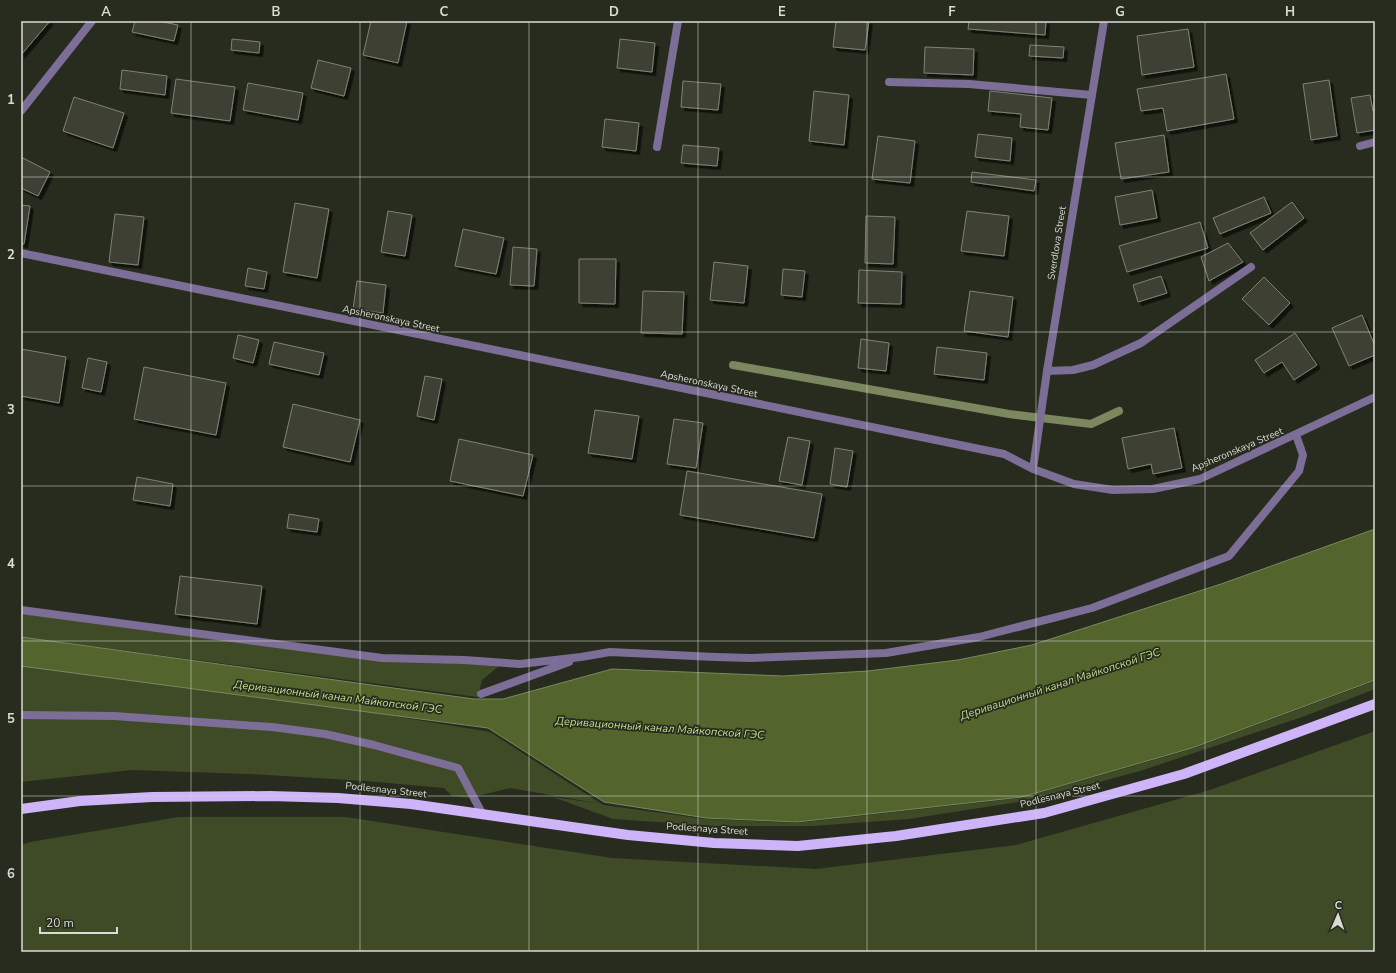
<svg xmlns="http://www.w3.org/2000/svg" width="1396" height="973" font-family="'Nunito Sans',sans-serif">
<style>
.green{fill:#3f4b26}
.water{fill:#53642d;stroke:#7b885f}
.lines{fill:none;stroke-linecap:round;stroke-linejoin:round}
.stream{stroke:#7b885f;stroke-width:8}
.building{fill:#3c4033;stroke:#7e8374;filter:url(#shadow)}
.lane{stroke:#7c6e97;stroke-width:8}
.street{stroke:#7c6e97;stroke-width:8}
.primary{stroke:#ceb5f9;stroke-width:10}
.grid{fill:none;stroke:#d9dcd4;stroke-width:1;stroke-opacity:0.55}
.labels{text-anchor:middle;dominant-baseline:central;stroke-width:3.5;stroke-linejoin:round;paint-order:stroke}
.street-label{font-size:10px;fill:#d9dcd4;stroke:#272c1f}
.water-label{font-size:11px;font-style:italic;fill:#c2dd8a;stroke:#272c1f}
.neatline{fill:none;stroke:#d9dcd4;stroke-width:1.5}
.grid-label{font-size:13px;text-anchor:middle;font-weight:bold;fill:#d9dcd4}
</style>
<defs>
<filter id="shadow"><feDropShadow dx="3.5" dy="3.5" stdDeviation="0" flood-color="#0009"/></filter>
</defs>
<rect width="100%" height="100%" fill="#272c1f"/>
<path class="green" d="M 21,611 L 381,659 L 500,665 L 482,680 L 478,697 L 21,637 Z
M 21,665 L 339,707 L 490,732 L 603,805 L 705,819 L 797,823 L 1021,798 L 1192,749 L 1375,681 L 1375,689 L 1305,716 L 1140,771 L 1037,799 L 909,819 L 812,826 L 716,826 L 613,819 L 553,797 L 602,804 L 510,788 L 469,798 L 452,796 L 444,788 L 366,781 L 248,774 L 132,770 L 21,782 Z
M 1375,731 L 1375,952 L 21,952 L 21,845 L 30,842 L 179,817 L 346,817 L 612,858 L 816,869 L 1016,845 L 1210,790 Z"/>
<path class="water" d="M 1375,529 L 1375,680 L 1192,748 L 1022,797 L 797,822 L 706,818 L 604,802 L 488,728 L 21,666 L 21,637 L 474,699 L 503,699 L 612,669 L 783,676 L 868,671 L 958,660 L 1032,645 L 1221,584 Z"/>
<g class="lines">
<path class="stream" d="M 733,365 L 1009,414 L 1091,424 L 1119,411"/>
</g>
<path class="building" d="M 21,21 L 50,21 L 21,55 Z
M 135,21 L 158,21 L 178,25 L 174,41 L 132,32 Z
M 371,21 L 407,21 L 398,63 L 363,55 Z
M 836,21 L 869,21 L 865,50 L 833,47 Z
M 969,21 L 1046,21 L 1045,35 L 968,29 Z
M 1188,29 L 1194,67 L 1142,75 L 1137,36 Z
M 232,39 L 260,42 L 259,53 L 231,50 Z
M 620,39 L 655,43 L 652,72 L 617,68 Z
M 1030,45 L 1064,47 L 1063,58 L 1029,56 Z
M 925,47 L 974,49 L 973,75 L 924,73 Z
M 318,60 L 351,68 L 344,96 L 311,88 Z
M 122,70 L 167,76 L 165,95 L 120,89 Z
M 1226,74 L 1234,119 L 1167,131 L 1163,108 L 1141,111 L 1137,89 Z
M 176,79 L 235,87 L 230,121 L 171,113 Z
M 1329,80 L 1337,136 L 1311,140 L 1303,84 Z
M 683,81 L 721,84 L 718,110 L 681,107 Z
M 248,83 L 303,93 L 298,120 L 243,110 Z
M 814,91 L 849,95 L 844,145 L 809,141 Z
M 990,91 L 1052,98 L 1048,130 L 1020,127 L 1021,114 L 988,111 Z
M 1370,95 L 1373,111 L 1375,110 L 1375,130 L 1357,133 L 1351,98 Z
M 74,97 L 124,113 L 113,148 L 63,131 Z
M 605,119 L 639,123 L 636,151 L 602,147 Z
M 978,134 L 1012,138 L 1010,161 L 975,157 Z
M 1164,135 L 1169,172 L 1121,179 L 1115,143 Z
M 878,136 L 915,141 L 910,183 L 872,179 Z
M 683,145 L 719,148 L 717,166 L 681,163 Z
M 21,157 L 50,172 L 38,196 L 21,188 Z
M 972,172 L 1036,180 L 1034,191 L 971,182 Z
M 1152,190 L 1157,218 L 1120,225 L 1115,197 Z
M 1264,197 L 1271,213 L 1220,234 L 1213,218 Z
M 1292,202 L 1304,218 L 1263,250 L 1250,233 Z
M 295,203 L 329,209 L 317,278 L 283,272 Z
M 21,205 L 30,206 L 24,244 L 21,244 Z
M 388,211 L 412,215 L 405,256 L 381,252 Z
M 967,211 L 1009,216 L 1004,256 L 961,251 Z
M 115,214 L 144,217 L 138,265 L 109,262 Z
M 866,216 L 895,217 L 893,264 L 865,263 Z
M 1200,222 L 1208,248 L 1127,272 L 1119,246 Z
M 463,229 L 504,238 L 496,274 L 455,266 Z
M 1228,243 L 1243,262 L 1209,281 L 1201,257 Z
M 513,247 L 537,249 L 534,286 L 510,285 Z
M 579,259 L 616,259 L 615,304 L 579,303 Z
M 714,262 L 748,266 L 744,303 L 710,300 Z
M 248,268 L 267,272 L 264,289 L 245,286 Z
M 783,269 L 805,271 L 802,297 L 781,295 Z
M 859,270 L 902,272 L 901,304 L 858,303 Z
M 1161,276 L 1167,293 L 1138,302 L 1133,285 Z
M 1264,277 L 1290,303 L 1269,325 L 1242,299 Z
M 357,281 L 386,285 L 383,313 L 353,309 Z
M 643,291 L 684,292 L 682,334 L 641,333 Z
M 970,291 L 1013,297 L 1008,337 L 964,331 Z
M 1362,315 L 1375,346 L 1375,355 L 1349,366 L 1332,328 Z
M 1295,333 L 1317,365 L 1294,380 L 1282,362 L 1264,373 L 1255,360 Z
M 238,335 L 259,340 L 253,363 L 233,358 Z
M 861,339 L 889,343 L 886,371 L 858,368 Z
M 274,342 L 324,353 L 319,375 L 269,364 Z
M 937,347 L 987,353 L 984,380 L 934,374 Z
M 21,349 L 66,357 L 59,403 L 21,396 Z
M 88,358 L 107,362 L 101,392 L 82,388 Z
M 144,367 L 226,383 L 216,435 L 134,419 Z
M 425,376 L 442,379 L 434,420 L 417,416 Z
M 293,404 L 360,420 L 350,462 L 283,447 Z
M 595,410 L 639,416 L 632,459 L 588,453 Z
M 674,419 L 703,423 L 696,468 L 667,464 Z
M 1174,428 L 1182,468 L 1153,474 L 1151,464 L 1128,469 L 1122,438 Z
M 788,437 L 810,441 L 802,485 L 779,481 Z
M 459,439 L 533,455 L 523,496 L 450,481 Z
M 835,448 L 853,451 L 847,487 L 830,484 Z
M 687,471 L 822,494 L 814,538 L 680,515 Z
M 137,477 L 173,484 L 170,506 L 133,500 Z
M 289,514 L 319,519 L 317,532 L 287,528 Z
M 180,576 L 262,586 L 257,624 L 175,614 Z"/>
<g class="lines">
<path class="lane" d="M 889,82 L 969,84 L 1092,95
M 1360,146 L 1375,142
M 657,147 L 678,21
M 1047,371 L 1073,370 L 1093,365 L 1141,343 L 1251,267
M 21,610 L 382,658 L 464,660 L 520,664 L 581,657 L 610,652 L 715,657 L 751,658 L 886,653 L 979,637 L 1092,608 L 1229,556 L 1299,471 L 1303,455 L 1296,435
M 481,694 L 569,662"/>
<path class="street" d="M 21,111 L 92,21
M 21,253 L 1004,454 L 1033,469 L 1074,484 L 1113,490 L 1153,489 L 1200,479 L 1375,397
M 1033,469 L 1047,371 L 1104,21
M 21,715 L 114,716 L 272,727 L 325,734 L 374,745 L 458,768 L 483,815"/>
<path class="primary" d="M 21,809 L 80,801 L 152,797 L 270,796 L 338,798 L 411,804 L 628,835 L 714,843 L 798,846 L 896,836 L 1044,813 L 1184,774 L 1375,704"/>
</g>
<path class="grid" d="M 191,21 L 191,952M 360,21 L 360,952M 529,21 L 529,952M 698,21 L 698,952M 867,21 L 867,952M 1036,21 L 1036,952M 1205,21 L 1205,952M 21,177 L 1375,177M 21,332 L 1375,332M 21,486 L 1375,486M 21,641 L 1375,641M 21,796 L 1375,796"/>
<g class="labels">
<g class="street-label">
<text transform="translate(1057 243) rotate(-81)">Sverdlova Street</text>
<text transform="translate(391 319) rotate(12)">Apsheronskaya Street</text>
<text transform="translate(709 384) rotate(12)">Apsheronskaya Street</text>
<text transform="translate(1237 450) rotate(-23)">Apsheronskaya Street</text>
<text transform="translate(386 790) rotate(6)">Podlesnaya Street</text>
<text transform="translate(1060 795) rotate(-14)">Podlesnaya Street</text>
<text transform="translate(707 829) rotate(4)">Podlesnaya Street</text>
</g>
<g class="water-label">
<text transform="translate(1060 684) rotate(-18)">Деривационный канал Майкопской ГЭС</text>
<text transform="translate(338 697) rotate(7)">Деривационный канал Майкопской ГЭС</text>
<text transform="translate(660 728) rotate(4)">Деривационный канал Майкопской ГЭС</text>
</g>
</g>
<rect width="1396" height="973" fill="none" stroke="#272c1f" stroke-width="44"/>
<g transform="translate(1338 915) rotate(2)" stroke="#272c1f" stroke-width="3" paint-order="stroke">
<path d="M0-3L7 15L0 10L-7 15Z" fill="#d9dcd4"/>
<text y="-6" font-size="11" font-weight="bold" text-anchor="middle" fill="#d9dcd4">С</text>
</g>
<path d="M40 927v6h77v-6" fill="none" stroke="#d9dcd4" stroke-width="2"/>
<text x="46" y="927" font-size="12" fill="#d9dcd4" stroke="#272c1f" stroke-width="3" paint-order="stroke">20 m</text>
<rect x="22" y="22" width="1352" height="929" class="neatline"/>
<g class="grid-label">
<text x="106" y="16">A</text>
<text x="276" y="16">B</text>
<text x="444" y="16">C</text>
<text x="614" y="16">D</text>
<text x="782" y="16">E</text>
<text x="952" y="16">F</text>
<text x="1120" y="16">G</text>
<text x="1290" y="16">H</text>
<text x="11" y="104">1</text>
<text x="11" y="259">2</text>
<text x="11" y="414">3</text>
<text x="11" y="568">4</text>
<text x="11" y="723">5</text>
<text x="11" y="878">6</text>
</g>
</svg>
